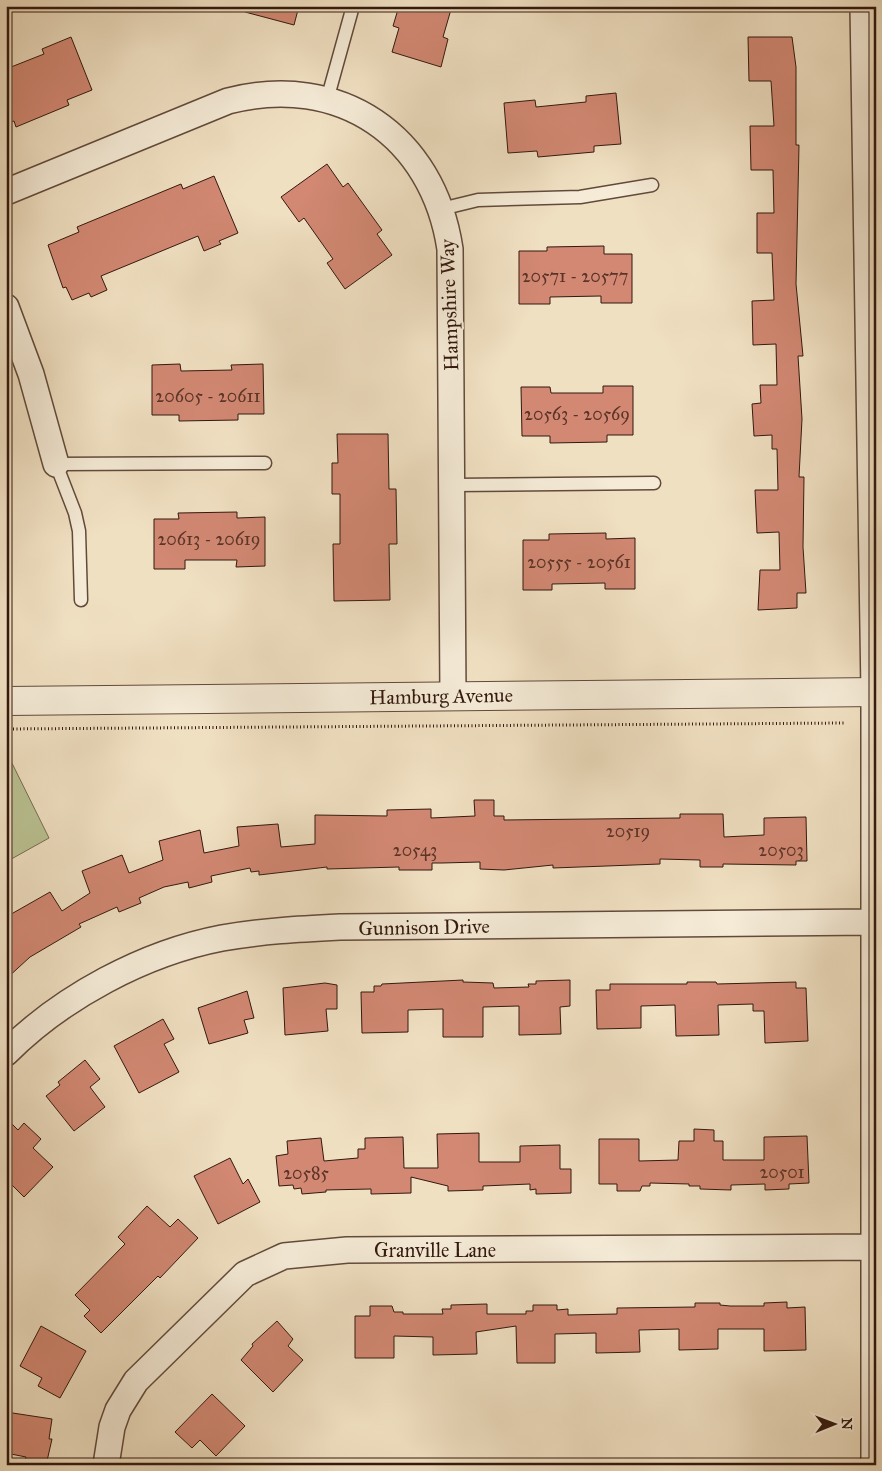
<svg xmlns="http://www.w3.org/2000/svg" width="882" height="1471" font-family="'IM FELL Great Primer',serif">
<style>
.green{fill:#bac293;stroke:#766d50}
.building{fill:#d28873;stroke:#33180e}
.lines{fill:none;stroke-linecap:round;stroke-linejoin:round}
.service-casing{stroke:#624a3b;stroke-width:15}
.minor-casing{stroke:#624a3b;stroke-width:28}
.tertiary-casing{stroke:#624a3b;stroke-width:30}
.path{stroke:#33180e;stroke-width:3;stroke-dasharray:1 2.5;stroke-linecap:butt}
.service{stroke:#f5ebd7;stroke-width:12}
.minor{stroke:#f5ebd7;stroke-width:25}
.tertiary{stroke:#f5ebd7;stroke-width:28}
.labels{text-anchor:middle;dominant-baseline:central;stroke-width:4.5;stroke-linejoin:round;paint-order:stroke}
.number-label{font-size:18px;fill:#5b3427}
.street-label{font-size:20px;fill:#33180e;stroke:#f5ebd7}
</style>
<rect width="100%" height="100%" fill="#f0e0c2"/>
<filter id="stains"><feTurbulence type="fractalNoise" baseFrequency=".004" numOctaves="4"/><feColorMatrix values="0 0 0 0 .2 0 0 0 0 .09 0 0 0 0 .02 0 0 0 .5 -.17"/></filter>
<radialGradient id="worn" r=".72"><stop offset=".6" stop-color="#630" stop-opacity="0"/><stop offset="1" stop-color="#630" stop-opacity=".3"/></radialGradient>
<path class="green" d="M 6,751 L 49,838 L 6,862 Z"/>
<path class="building" d="M 246,6 L 299,6 L 294,25 L 245,12 Z
M 399,6 L 452,6 L 443,37 L 448,39 L 441,67 L 392,52 L 399,28 L 393,26 Z
M 71,37 L 92,90 L 67,100 L 69,105 L 16,127 L 14,121 L 6,124 L 6,69 L 44,54 L 42,49 Z
M 748,37 L 792,37 L 796,67 L 796,145 L 799,145 L 796,284 L 803,356 L 798,356 L 802,419 L 799,477 L 804,477 L 803,547 L 806,593 L 797,593 L 797,608 L 758,610 L 760,570 L 780,570 L 779,532 L 757,533 L 755,490 L 778,490 L 777,449 L 772,449 L 772,435 L 754,436 L 752,404 L 761,403 L 760,385 L 777,385 L 776,344 L 753,345 L 752,301 L 774,300 L 772,253 L 757,253 L 757,213 L 774,213 L 773,170 L 751,170 L 750,126 L 774,126 L 771,81 L 749,81 Z
M 616,93 L 621,144 L 594,146 L 594,152 L 538,157 L 537,151 L 508,153 L 504,103 L 535,100 L 536,107 L 586,102 L 586,96 Z
M 327,164 L 343,187 L 348,183 L 382,230 L 377,234 L 392,255 L 345,289 L 327,263 L 333,259 L 304,218 L 299,222 L 281,197 Z
M 214,176 L 238,233 L 219,241 L 221,244 L 204,251 L 198,236 L 101,276 L 107,290 L 91,297 L 89,293 L 72,300 L 66,287 L 63,288 L 48,245 L 79,232 L 77,227 L 181,184 L 183,189 Z
M 604,246 L 604,254 L 632,254 L 632,303 L 601,303 L 601,296 L 550,297 L 550,304 L 519,304 L 519,251 L 547,251 L 547,247 Z
M 180,364 L 181,371 L 232,370 L 231,365 L 263,364 L 264,414 L 238,414 L 238,420 L 179,421 L 179,415 L 152,415 L 152,365 Z
M 603,386 L 633,386 L 633,435 L 607,435 L 607,442 L 550,443 L 550,436 L 522,436 L 521,387 L 550,387 L 551,393 L 603,393 Z
M 337,434 L 388,434 L 389,489 L 396,489 L 397,544 L 389,544 L 390,600 L 334,601 L 333,544 L 340,544 L 340,494 L 332,494 L 332,463 L 338,463 Z
M 237,512 L 237,518 L 265,517 L 265,566 L 236,567 L 237,560 L 185,560 L 185,569 L 154,569 L 154,519 L 179,519 L 178,513 Z
M 606,533 L 606,539 L 635,538 L 635,589 L 605,589 L 605,583 L 552,584 L 552,590 L 523,590 L 523,540 L 549,540 L 549,534 Z
M 474,800 L 494,800 L 494,816 L 504,816 L 504,820 L 680,818 L 680,814 L 723,814 L 724,837 L 764,835 L 764,818 L 806,817 L 807,861 L 796,861 L 796,865 L 723,864 L 723,867 L 700,867 L 700,860 L 660,859 L 660,864 L 553,868 L 553,865 L 504,870 L 480,869 L 480,862 L 442,863 L 432,863 L 432,870 L 399,870 L 399,867 L 327,869 L 327,867 L 259,875 L 259,871 L 251,872 L 250,868 L 211,876 L 212,882 L 189,888 L 188,882 L 164,887 L 139,898 L 141,903 L 119,912 L 117,907 L 79,924 L 81,927 L 30,957 L 6,979 L 6,917 L 50,892 L 62,911 L 90,893 L 82,871 L 122,855 L 129,873 L 163,860 L 159,841 L 200,830 L 204,853 L 239,846 L 237,827 L 278,824 L 281,847 L 315,844 L 315,815 L 387,816 L 387,810 L 431,809 L 431,818 L 475,816 Z
M 463,980 L 463,982 L 493,983 L 494,988 L 529,987 L 528,984 L 536,984 L 536,981 L 570,980 L 570,1006 L 560,1007 L 561,1034 L 519,1035 L 519,1006 L 483,1007 L 483,1037 L 443,1037 L 443,1009 L 408,1010 L 408,1032 L 362,1033 L 361,992 L 374,992 L 374,986 L 381,986 L 382,984 Z
M 687,982 L 716,982 L 717,984 L 796,982 L 796,988 L 806,988 L 808,1041 L 765,1043 L 764,1011 L 753,1011 L 753,1004 L 718,1005 L 719,1035 L 676,1036 L 675,1005 L 641,1006 L 641,1028 L 597,1029 L 596,990 L 610,990 L 610,984 L 687,984 Z
M 325,983 L 337,985 L 337,1009 L 326,1009 L 328,1031 L 285,1035 L 283,988 Z
M 247,991 L 254,1018 L 244,1020 L 248,1033 L 209,1044 L 198,1008 Z
M 163,1019 L 174,1039 L 164,1044 L 179,1072 L 139,1093 L 114,1046 Z
M 85,1060 L 100,1079 L 90,1087 L 105,1107 L 74,1131 L 46,1096 L 60,1085 L 58,1082 Z
M 6,1118 L 18,1130 L 24,1123 L 41,1139 L 33,1148 L 53,1167 L 24,1197 L 6,1179 Z
M 694,1129 L 714,1130 L 714,1141 L 723,1141 L 723,1160 L 764,1160 L 764,1137 L 807,1136 L 809,1183 L 789,1184 L 789,1189 L 765,1190 L 765,1184 L 731,1185 L 731,1190 L 700,1189 L 700,1186 L 689,1186 L 689,1184 L 650,1183 L 650,1186 L 642,1186 L 640,1191 L 617,1191 L 617,1184 L 599,1184 L 599,1139 L 639,1139 L 639,1161 L 678,1160 L 679,1141 L 694,1141 Z
M 479,1133 L 479,1162 L 520,1162 L 520,1146 L 560,1145 L 560,1169 L 571,1169 L 571,1193 L 536,1194 L 536,1189 L 530,1190 L 530,1184 L 483,1186 L 483,1190 L 448,1191 L 448,1186 L 411,1177 L 411,1193 L 371,1194 L 371,1189 L 326,1190 L 326,1192 L 302,1194 L 301,1188 L 294,1189 L 293,1185 L 279,1186 L 276,1156 L 288,1154 L 287,1141 L 321,1138 L 324,1161 L 358,1158 L 358,1149 L 365,1149 L 365,1138 L 403,1137 L 404,1168 L 438,1168 L 437,1134 Z
M 230,1158 L 243,1184 L 248,1179 L 260,1202 L 218,1224 L 194,1176 Z
M 147,1206 L 170,1227 L 178,1219 L 198,1238 L 160,1278 L 158,1276 L 101,1333 L 84,1316 L 90,1310 L 75,1295 L 125,1244 L 118,1237 Z
M 787,1302 L 787,1308 L 805,1307 L 806,1350 L 764,1351 L 764,1329 L 718,1329 L 718,1349 L 679,1350 L 679,1329 L 639,1330 L 640,1352 L 596,1353 L 596,1333 L 555,1334 L 555,1363 L 517,1363 L 516,1326 L 476,1332 L 477,1354 L 433,1355 L 433,1337 L 394,1336 L 394,1358 L 355,1358 L 355,1316 L 370,1316 L 370,1306 L 392,1306 L 394,1312 L 403,1312 L 403,1314 L 443,1314 L 442,1309 L 451,1309 L 451,1305 L 487,1304 L 487,1314 L 526,1314 L 526,1311 L 533,1311 L 533,1305 L 557,1305 L 557,1310 L 568,1309 L 568,1315 L 617,1314 L 617,1308 L 695,1307 L 695,1303 L 720,1303 L 720,1305 L 730,1306 L 764,1306 L 764,1303 Z
M 277,1321 L 293,1339 L 288,1346 L 303,1360 L 273,1392 L 241,1360 L 253,1346 L 252,1344 Z
M 41,1326 L 86,1351 L 60,1398 L 38,1386 L 42,1378 L 20,1366 Z
M 212,1394 L 245,1426 L 216,1456 L 200,1440 L 192,1448 L 175,1432 Z
M 6,1412 L 52,1419 L 49,1439 L 52,1439 L 47,1461 L 44,1461 L 44,1465 L 24,1465 L 26,1457 L 6,1453 Z"/>
<g class="lines">
<defs>
<path id="service" d="M 327,100 L 353,6
M 441,209 L 478,200 L 580,197 L 652,185
M 452,485 L 654,483
M 81,600 L 79,531 L 75,513 L 56,464 L 265,463"/>
<path id="minor" d="M 863,6 L 874,692 L 874,1465
M 6,192 L 228,101 C 340,72 433,136 450,249 L 453,696
M 6,307 L 31,374 L 56,464
M 6,1053 C 62,997 144,953 222,938 C 261,931 300,929 340,927 L 874,922
M 106,1465 L 112,1427 L 118,1410 L 136,1381 L 245,1274 L 284,1256 L 347,1250 L 874,1247"/>
<path id="tertiary" d="M 6,701 L 876,692"/>
</defs>
<use href="#service" class="service-casing"/>
<use href="#minor" class="minor-casing"/>
<use href="#tertiary" class="tertiary-casing"/>
<path class="path" d="M 138,6 L 142,9
M 6,729 L 844,723"/>
<use href="#service" class="service"/>
<use href="#minor" class="minor"/>
<use href="#tertiary" class="tertiary"/>
</g>
<g class="labels">
<g class="number-label">
<text x="575" y="276">20571 - 20577</text>
<text x="208" y="396">20605 - 20611</text>
<text x="577" y="414">20563 - 20569</text>
<text x="209" y="539">20613 - 20619</text>
<text x="579" y="562">20555 - 20561</text>
<text x="628" y="831">20519</text>
<text x="415" y="850">20543</text>
<text x="781" y="850">20503</text>
<text x="782" y="1172">20501</text>
<text x="306" y="1173">20585</text>
</g>
<g class="street-label">
<text transform="translate(449 305) rotate(-92)">Hampshire Way</text>
<text transform="translate(441 696) rotate(-1)">Hamburg Avenue</text>
<text transform="translate(424 927) rotate(-1)">Gunnison Drive</text>
<text x="435" y="1250">Granville Lane</text>
</g>
</g>
<rect width="882" height="1471" fill="none" stroke="#f0e0c2" stroke-width="25"/>
<rect x="8" y="8" width="867" height="1456" fill="none" stroke="#33180e" stroke-width="2.5"/>
<rect x="12" y="12" width="857" height="1446" fill="none" stroke="#33180e"/>
<g transform="translate(834 1424) rotate(89)" stroke="#f5ebd7" stroke-width="4" paint-order="stroke">
<path d="M0-4L9 19L0 12L-9 19Z" fill="#33180e"/>
<text y="-8" font-size="14" font-weight="bold" text-anchor="middle" fill="#33180e">N</text>
</g>
<rect width="100%" height="100%" filter="url(#stains)"/>
<rect width="100%" height="100%" fill="url(#worn)"/>
</svg>
